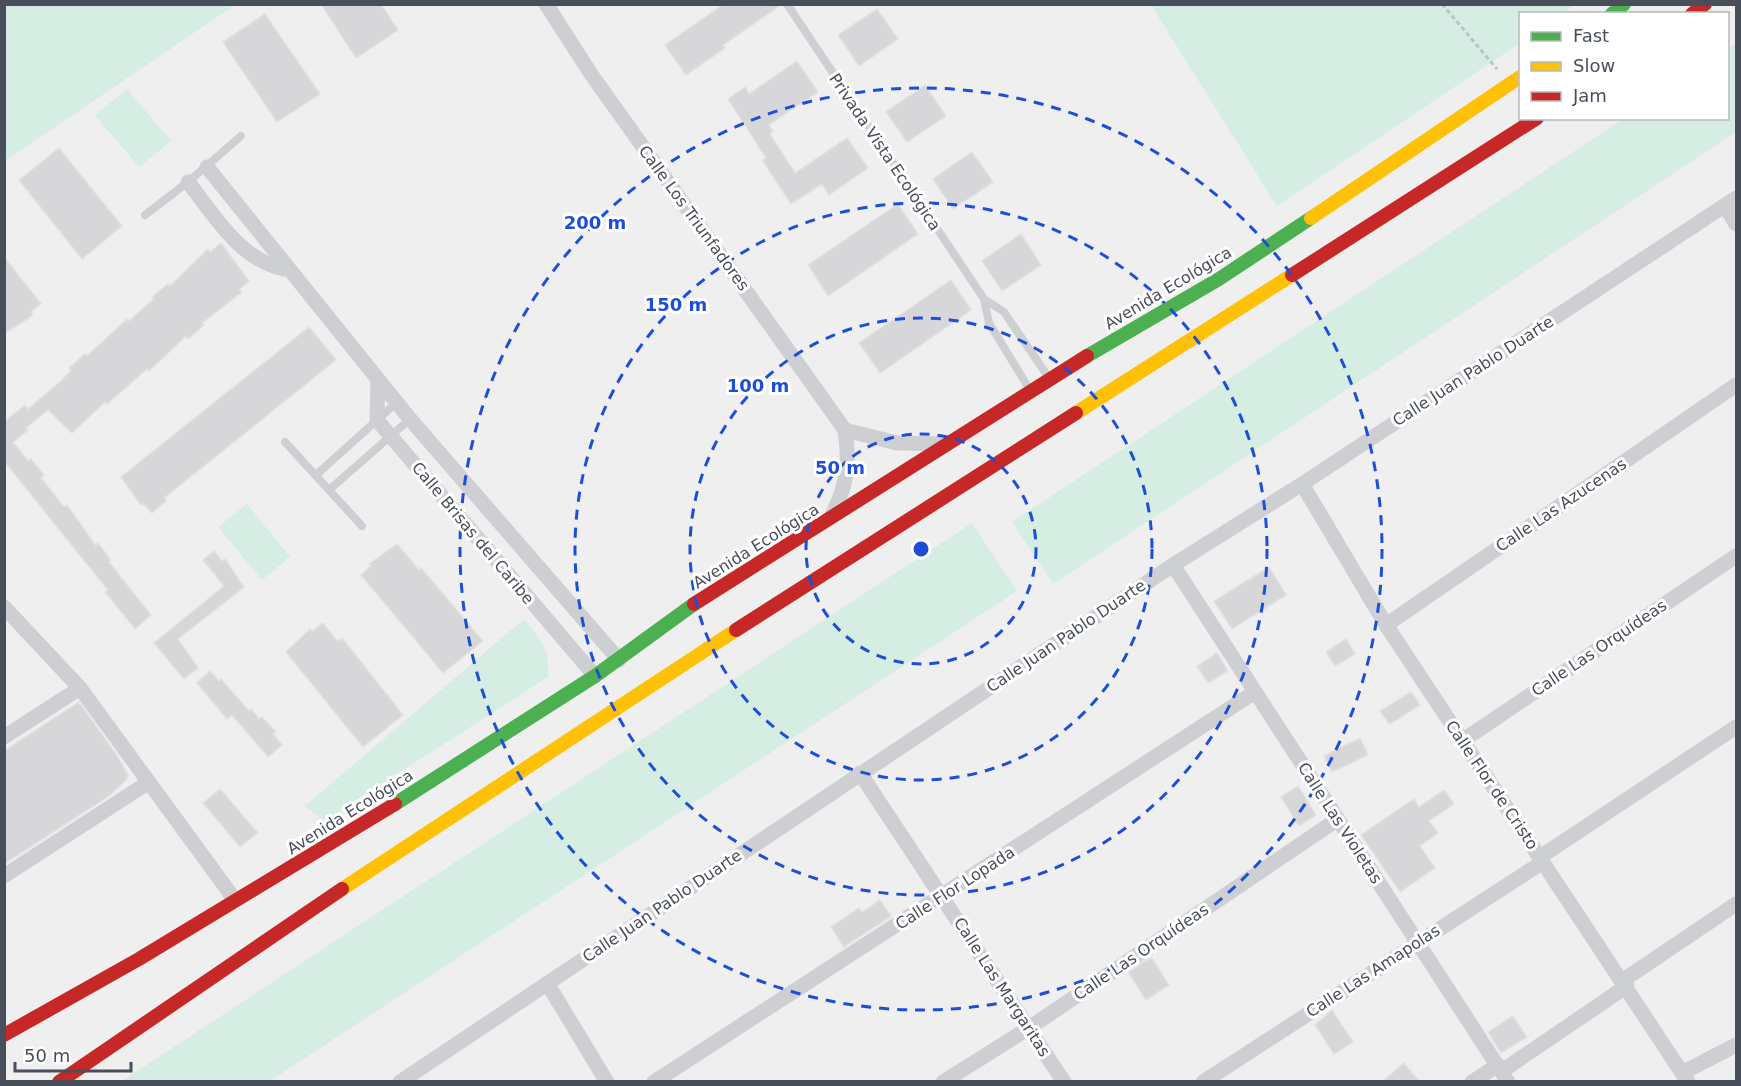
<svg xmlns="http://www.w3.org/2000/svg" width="1741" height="1086" font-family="'DejaVu Sans',sans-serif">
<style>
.green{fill:#d5ede2}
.building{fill:#d7d7d9;stroke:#e0e1e2;stroke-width:1.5}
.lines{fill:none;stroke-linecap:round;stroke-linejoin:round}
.path{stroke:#b9c4c3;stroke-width:3;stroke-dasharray:4.5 3;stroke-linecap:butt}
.lane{stroke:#cdcfd2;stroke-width:8}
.street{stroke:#cdcfd2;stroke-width:15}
.fast{stroke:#4caf50;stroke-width:14}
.slow{stroke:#ffc107;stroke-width:14}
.jam{stroke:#c62828;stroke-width:14}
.ring{fill:none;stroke:#1d4ed8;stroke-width:3;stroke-dasharray:10 8}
.labels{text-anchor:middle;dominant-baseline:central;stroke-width:6;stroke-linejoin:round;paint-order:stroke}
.street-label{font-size:16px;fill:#484e5a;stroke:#fff}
.centre{fill:#1d4ed8;stroke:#fff;stroke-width:3}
.ring-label{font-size:18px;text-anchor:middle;font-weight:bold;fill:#1d4ed8;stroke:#fff;stroke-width:6;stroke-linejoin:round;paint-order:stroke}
</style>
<rect width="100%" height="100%" fill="#efefef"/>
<path class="green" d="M 5,4 L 235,4 L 235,5 L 5,161 Z
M 1151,5 L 1574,5 L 1562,13 L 1520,14 L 1520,43 L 1277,206 Z
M 1736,43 L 1736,132 L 1053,584 L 1012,522 L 1623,119 L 1728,118 L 1728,49 Z
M 127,89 L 171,141 L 139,167 L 95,115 Z
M 247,504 L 290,557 L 262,580 L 218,527 Z
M 972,523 L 1017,591 L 270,1081 L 122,1081 Z
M 524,619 C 539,638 551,652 548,677 L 324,821 L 305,806 Z"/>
<path class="building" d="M 321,4 L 381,4 L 398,30 L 356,58 Z
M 724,4 L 781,5 L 723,45 L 725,48 L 686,75 L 665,45 Z
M 877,9 L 898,39 L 859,66 L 838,35 Z
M 265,14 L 320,94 L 277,122 L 223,42 Z
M 797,61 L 818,92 L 769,125 L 773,131 L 770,134 L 795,173 L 847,138 L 868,168 L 829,195 L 822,184 L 791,204 L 762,160 L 766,158 L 728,99 L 745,87 L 749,94 Z
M 925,85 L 946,116 L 907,142 L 886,112 Z
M 59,148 L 122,226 L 82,259 L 19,180 Z
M 972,152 L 993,182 L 953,209 L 933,179 Z
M 898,204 L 918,234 L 828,296 L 808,265 Z
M 1021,234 L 1041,265 L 1002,291 L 982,261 Z
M 221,243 L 249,281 L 239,290 L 242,292 L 202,323 L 204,325 L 188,339 L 186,336 L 149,371 L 147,369 L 107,404 L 105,402 L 72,433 L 48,410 L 26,428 L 28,430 L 13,442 L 28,461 L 31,459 L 44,475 L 41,478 L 49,488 L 64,507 L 67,505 L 96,546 L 98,543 L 111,560 L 109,562 L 151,615 L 135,629 L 105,592 L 108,590 L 4,461 L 4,422 L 25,405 L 28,409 L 62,380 L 71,370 L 69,368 L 85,354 L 87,356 L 127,319 L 129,321 L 154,299 L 152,297 L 168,284 L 170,286 L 208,249 L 210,252 Z
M 4,257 L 41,304 L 31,312 L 33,315 L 4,334 Z
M 951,280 L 971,310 L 880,373 L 859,343 Z
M 309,327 L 336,360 L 164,498 L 166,501 L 152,513 L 143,503 L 141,505 L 121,477 Z
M 397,544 L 419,570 L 421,568 L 483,641 L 443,673 L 361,575 L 371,566 L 369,564 Z
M 214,551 L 222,561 L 225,559 L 244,587 L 178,639 L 198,668 L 184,679 L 154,643 L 224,586 L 203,560 Z
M 1269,567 L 1286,595 L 1232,629 L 1214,601 Z
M 323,623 L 337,641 L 342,638 L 403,715 L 363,747 L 286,652 L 310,629 L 312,631 Z
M 1346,639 L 1355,654 L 1335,666 L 1326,652 Z
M 1217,653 L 1228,671 L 1208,683 L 1197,666 Z
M 210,671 L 219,681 L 221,679 L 249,711 L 251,709 L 259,719 L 262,717 L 276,732 L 273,734 L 282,745 L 268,757 L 232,715 L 227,719 L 197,683 Z
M 1411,692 L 1420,705 L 1390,724 L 1388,722 L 1380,711 Z
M 79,702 L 118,757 L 128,775 L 126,780 L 109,796 L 4,864 L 4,751 Z
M 1360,738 L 1368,755 L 1332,772 L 1324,756 Z
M 1298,786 L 1316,815 L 1299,826 L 1281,797 Z
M 220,789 L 258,833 L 240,847 L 203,803 Z
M 1444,790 L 1454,804 L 1429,821 L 1438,833 L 1420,846 L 1435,868 L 1400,892 L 1361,835 L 1414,799 L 1419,807 Z
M 880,900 L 891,916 L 844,947 L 831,927 L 859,908 L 862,912 Z
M 1151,957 L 1169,985 L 1146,1000 L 1128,972 Z
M 1332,1010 L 1353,1042 L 1334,1054 L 1315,1025 Z
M 1513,1016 L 1527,1037 L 1501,1053 L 1488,1032 Z
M 1404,1063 L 1420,1082 L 1382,1082 Z"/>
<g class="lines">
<path class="path" d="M 1442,4 L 1497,69"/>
<path class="lane" d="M 787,4 L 984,299 L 989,323 L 1030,390
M 145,215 L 188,182 L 241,136
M 984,299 L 1004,312 L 1049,378
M 285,442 L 362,526
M 316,475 L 396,403
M 329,490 L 410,419"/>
<path class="street" d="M 546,4 L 591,74 L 845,430 C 850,462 847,486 832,515
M 207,167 L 410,419 L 619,660
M 188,182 C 216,217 242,264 290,270
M 1725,206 L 1736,224
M 378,380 L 377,420 L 595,676
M 845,430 L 897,443 L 942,444
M 1302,484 L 1386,625 L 1688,1082
M 1173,565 L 1508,1082
M 4,607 L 80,688 L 235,900
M 1386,625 L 1736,385
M 4,737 L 80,688
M 1462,741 L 1736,556
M 860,773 L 1064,1082
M 1540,857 L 1736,727
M 4,876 L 149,782
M 1622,981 L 1736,904
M 547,983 L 607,1082
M 1502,1071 L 1627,986
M 1682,1073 L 1736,1045
M 400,1082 L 1173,565 L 1302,484 L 1736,198
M 654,1082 L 1255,692
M 943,1082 L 1029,1028 L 1338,819
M 1203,1082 L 1543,862
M 1472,1082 L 1498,1065"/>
<path class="fast" d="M 1612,14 L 1624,4
M 1087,356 L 1219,279 L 1311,218
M 395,804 L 595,676 L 694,604"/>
<path class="slow" d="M 1311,218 L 1520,77
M 1076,413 L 1292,275
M 342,889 L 736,630"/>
<path class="jam" d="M 1692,14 L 1705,4
M 1292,275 L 1537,118
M 694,604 L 1087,356
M 736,630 L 1076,413
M 4,1035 L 139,959 L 395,804
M 59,1082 L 342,889"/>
</g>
<g class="ring">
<circle cx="921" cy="549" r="115"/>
<circle cx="921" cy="549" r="231"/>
<circle cx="921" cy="549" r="346"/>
<circle cx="921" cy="549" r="461"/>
</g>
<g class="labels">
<g class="street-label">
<text transform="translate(885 152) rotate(56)">Privada Vista Ecológica</text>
<text transform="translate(694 218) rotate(54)">Calle Los Triunfadores</text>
<text transform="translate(1168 288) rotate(-31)">Avenida Ecológica</text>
<text transform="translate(1473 371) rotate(-33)">Calle Juan Pablo Duarte</text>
<text transform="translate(1561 505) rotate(-34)">Calle Las Azucenas</text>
<text transform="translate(473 533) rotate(50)">Calle Brisas del Caribe</text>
<text transform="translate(756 546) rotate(-32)">Avenida Ecológica</text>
<text transform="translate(1066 636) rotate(-34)">Calle Juan Pablo Duarte</text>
<text transform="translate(1599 648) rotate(-34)">Calle Las Orquídeas</text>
<text transform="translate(1492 785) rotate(56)">Calle Flor de Cristo</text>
<text transform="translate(350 812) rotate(-32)">Avenida Ecológica</text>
<text transform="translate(1340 823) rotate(57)">Calle Las Violetas</text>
<text transform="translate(955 888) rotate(-33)">Calle Flor Lopada</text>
<text transform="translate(662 906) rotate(-34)">Calle Juan Pablo Duarte</text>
<text transform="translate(1141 952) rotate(-34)">Calle Las Orquídeas</text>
<text transform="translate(1373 971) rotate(-33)">Calle Las Amapolas</text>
<text transform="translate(1002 987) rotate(57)">Calle Las Margaritas</text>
</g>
</g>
<circle cx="921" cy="549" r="9" class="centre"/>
<g class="ring-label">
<text x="595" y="229">200 m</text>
<text x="676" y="311">150 m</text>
<text x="758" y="392">100 m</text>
<text x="840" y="474">50 m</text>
</g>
<rect width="1741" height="1086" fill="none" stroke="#484e5a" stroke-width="12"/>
<rect x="1519" y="12" width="210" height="108" fill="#ffffff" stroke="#b6b8bd" stroke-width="1.5"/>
<rect x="1531" y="32" width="30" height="9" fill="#4caf50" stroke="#b6b8bd" stroke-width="1.5"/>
<text x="1573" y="42" font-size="18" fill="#484e5a">Fast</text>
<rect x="1531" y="62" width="30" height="9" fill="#ffc107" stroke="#b6b8bd" stroke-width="1.5"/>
<text x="1573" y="72" font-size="18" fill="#484e5a">Slow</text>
<rect x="1531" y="92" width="30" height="9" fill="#c62828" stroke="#b6b8bd" stroke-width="1.5"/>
<text x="1573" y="102" font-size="18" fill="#484e5a">Jam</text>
<path d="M15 1062v9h116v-9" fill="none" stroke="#484e5a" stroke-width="3"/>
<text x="24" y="1062" font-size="18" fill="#484e5a" stroke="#ffffff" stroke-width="4.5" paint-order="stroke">50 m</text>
</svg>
